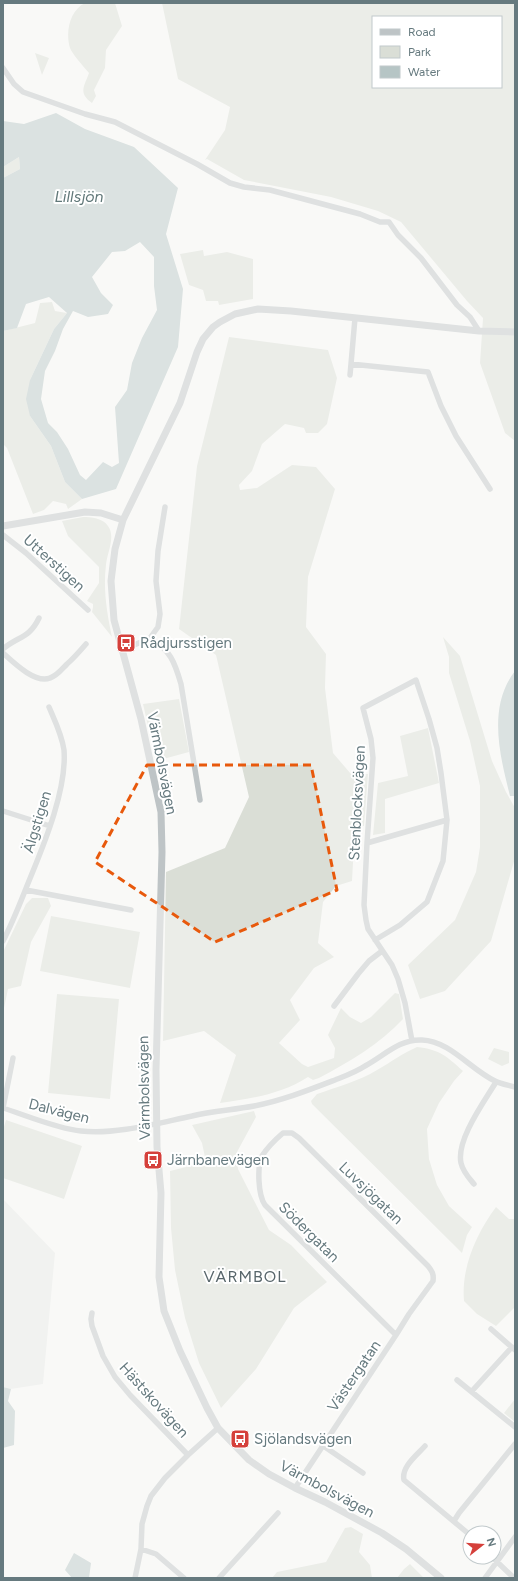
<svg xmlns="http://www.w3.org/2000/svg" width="518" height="1581" font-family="Figtree,sans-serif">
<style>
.built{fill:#e7e9e7}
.green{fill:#daded6;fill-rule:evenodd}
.water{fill:#b6c5c5;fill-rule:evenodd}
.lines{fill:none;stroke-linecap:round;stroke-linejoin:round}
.minor{stroke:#bec4c6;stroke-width:5.5}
.tertiary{stroke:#bec4c6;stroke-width:7}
.marked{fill:none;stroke:#e8590c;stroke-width:3;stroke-dasharray:8 5;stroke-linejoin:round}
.labels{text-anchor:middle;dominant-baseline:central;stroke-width:4;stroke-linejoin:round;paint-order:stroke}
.street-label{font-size:15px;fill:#667a7f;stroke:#fff}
.poi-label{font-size:15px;fill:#667a7f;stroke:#fff;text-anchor:start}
.water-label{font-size:16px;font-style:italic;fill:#617879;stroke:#fff}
.neighbourhood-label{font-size:16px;letter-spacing:1px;fill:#58666b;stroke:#fff}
</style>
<rect width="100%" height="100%" fill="#f9f9f7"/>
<path class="built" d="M 3,1199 L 55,1253 L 43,1384 L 11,1389 L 3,1387 Z"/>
<path class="green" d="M 85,3 L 115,3 L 122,26 L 106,50 L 105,68 L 94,90 L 96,96 L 92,103 C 78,93 84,87 89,73 C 84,67 72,54 70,48 C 65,32 70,10 85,3 Z
M 162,3 L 515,3 L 515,441 L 505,433 L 480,363 L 483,318 L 467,301 L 401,222 L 378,211 L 331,197 L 244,180 L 207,159 L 205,160 L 225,130 L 230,107 L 178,79 ZM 373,17 L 501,17 L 501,87 L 373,87 Z
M 35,53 L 49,58 L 42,75 Z
M 19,157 L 20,169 L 3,178 L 3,167 Z
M 203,250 L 204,256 L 227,252 L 253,259 L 253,299 L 219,305 L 218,301 L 206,301 L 203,290 L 189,285 L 180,254 Z
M 52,302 L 55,311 L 67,313 L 54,329 L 30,380 L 30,416 L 51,446 L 65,482 L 82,499 L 68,509 L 66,504 L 53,501 L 44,510 L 33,514 L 7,448 L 3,444 L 3,331 L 35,323 L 40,303 Z
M 229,337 L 328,350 L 337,378 L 327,424 L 318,433 L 306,433 L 304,428 L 285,424 L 262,444 L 252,471 L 239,485 L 240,490 L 257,488 L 292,465 L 316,467 L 335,489 L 308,577 L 306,627 L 326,654 L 325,688 L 333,753 L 351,774 L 368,774 L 364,826 L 355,827 L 352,881 L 336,886 L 323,902 L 318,943 L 334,957 L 314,968 L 290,1000 L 300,1020 L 279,1043 L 302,1064 L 308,1067 L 334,1058 L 335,1048 L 328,1035 L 341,1008 L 350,1017 L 361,1023 L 371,1017 L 395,993 L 399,994 L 403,1019 C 380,1044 349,1062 319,1078 L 313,1080 L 308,1077 C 282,1094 250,1099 220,1103 L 236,1055 L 204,1031 L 163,1041 L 166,872 L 225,848 L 249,797 L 216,655 L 179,629 L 197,466 Z
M 83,517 C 91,517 103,518 108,526 C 116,537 107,553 106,565 C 103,589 107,614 112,637 L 92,612 L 93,607 L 93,604 L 87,601 L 99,583 L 99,567 L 68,536 L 62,521 Z
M 443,637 L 460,656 L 492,761 L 506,792 L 515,808 L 515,858 L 491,941 L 445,991 L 420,999 L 408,965 L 455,920 L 476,872 L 480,847 L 480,786 L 470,741 L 449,673 L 449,657 Z
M 179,699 L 189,752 L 156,761 L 143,704 Z
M 428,728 L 439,783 L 385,799 L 385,833 L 373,835 L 378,783 L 408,776 L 400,736 Z
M 32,898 L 48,898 L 51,906 L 31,942 L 21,986 L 8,989 L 3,1013 L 3,952 L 26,904 Z
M 51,916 L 140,932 L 130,988 L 40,971 Z
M 57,994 L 119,999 L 110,1099 L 48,1093 Z
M 417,1047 C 439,1049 448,1057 463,1071 L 454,1081 L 439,1103 L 427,1129 L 429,1159 L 437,1185 L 449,1206 L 472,1227 L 467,1235 L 462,1253 L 312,1104 L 311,1101 L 317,1094 C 337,1087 359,1081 377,1070 C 391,1062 403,1053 417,1047 Z
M 494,1048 L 509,1052 L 509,1063 L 502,1066 L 488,1059 Z
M 254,1111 L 256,1117 L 237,1152 L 238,1169 L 269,1230 L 291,1245 L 327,1282 L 294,1308 L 256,1369 L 221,1408 L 199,1363 L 185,1318 L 175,1270 L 171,1228 L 170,1171 L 206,1162 L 202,1143 L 192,1125 Z
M 6,1120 L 82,1146 L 64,1199 L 3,1178 L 3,1130 Z
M 496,1207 L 509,1219 L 515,1219 L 515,1308 L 514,1308 L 496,1326 L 477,1314 L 464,1301 C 461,1268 476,1234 496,1207 Z
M 515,1399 L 515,1422 L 504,1413 Z
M 351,1527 L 363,1534 L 359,1552 L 370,1565 L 372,1578 L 272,1578 L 277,1572 L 326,1562 L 345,1528 Z
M 410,1564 L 424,1578 L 397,1578 L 404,1569 Z"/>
<path class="water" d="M 56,113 L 85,129 L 134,147 L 178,188 L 166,234 L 183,289 L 178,347 L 116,489 L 82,499 L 65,482 L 51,446 L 30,416 L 26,399 L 30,380 L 54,329 L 67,313 L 49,297 L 26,304 L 17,328 L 3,331 L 3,178 L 20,169 L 19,157 L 3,167 L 3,121 L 24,124 ZM 140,242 L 154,257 L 154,286 L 157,310 L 142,338 L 132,363 L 127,390 L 115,407 L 119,463 L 112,467 L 103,462 L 86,480 L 80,475 L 68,449 L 57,432 L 48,423 L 41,399 L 45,371 L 55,351 L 63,329 L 73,311 L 88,317 L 108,314 L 113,305 L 101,293 L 92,277 L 112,252 L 125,251 Z
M 515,671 L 515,796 L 510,796 C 500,756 487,707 515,671 Z
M 3,1387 L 11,1389 L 8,1401 L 15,1411 L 14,1445 L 3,1448 Z
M 74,1553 L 91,1563 L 89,1578 L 72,1578 L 65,1570 Z"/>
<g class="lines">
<path class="minor" d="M 3,68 L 14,84 L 23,92 L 85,114 L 115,122 L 197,164 L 230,183 L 244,187 L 270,190 L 360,214 L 380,222 L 389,222 L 398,235 L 421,258 L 457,305 L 470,317 L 479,331
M 355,318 L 351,364 L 428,372 L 441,406 L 456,436 L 490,489
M 350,375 L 351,364
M 3,535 L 26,553 L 88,610
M 150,638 C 170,649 175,663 181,684 L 200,800
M 3,649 C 18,636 29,639 39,618
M 123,650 L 150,638 L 158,627 L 160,614 L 156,581 L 158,551 L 165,507
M 3,653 C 13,662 35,684 50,678 C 57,676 62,669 67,664 C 74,658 80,651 86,644
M 3,811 L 50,826
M 367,843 L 447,820
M 26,890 L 131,910
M 375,940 L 400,925 L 427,902 L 443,861 L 447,820 L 441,773 L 437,748 L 429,719 L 416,680 L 363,708 L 371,739 L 373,758 L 367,843 L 364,905 L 366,920 L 368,929 L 392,965 L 398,979 L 405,1003 L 412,1041
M 3,941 C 14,920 22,898 31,876 C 45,842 67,788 64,750 C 62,735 55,721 49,707
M 334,1006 L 358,974 L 369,961 L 382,951
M 13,1058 L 3,1108 C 25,1115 58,1129 81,1131 C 115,1135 158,1123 192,1116 C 212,1111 233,1110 254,1106 C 281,1101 309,1090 335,1080 C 345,1076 356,1072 365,1066 C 384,1056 399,1039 422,1040 C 450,1041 471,1070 495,1081 C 501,1084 508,1085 515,1087
M 474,1184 C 469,1178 463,1172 461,1163 C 456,1140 484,1102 496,1082
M 92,1313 L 91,1319 L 92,1326 L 99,1345 L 103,1356 L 115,1377 L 130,1395 L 188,1455
M 491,1329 L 515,1350
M 457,1380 L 515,1427
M 472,1391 L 512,1347
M 322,1445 L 363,1473
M 425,1446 C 417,1455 401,1467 404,1480 L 470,1535
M 295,1488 L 396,1335 L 409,1314 L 433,1281 C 434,1274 432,1271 428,1266 L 299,1138 L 292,1133 L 283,1133 C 276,1139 267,1148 262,1156 C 257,1167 258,1195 265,1205 L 396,1335
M 454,1521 L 459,1513 L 515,1444
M 141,1549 L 156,1554 L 184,1578
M 492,1557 L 514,1578
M 135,1578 L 141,1549 L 142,1524 L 147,1506 L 151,1496 L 165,1478 L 188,1455 L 218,1428
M 219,1578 L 278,1513
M 485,1578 L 515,1537"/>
<path class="tertiary" d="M 3,526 L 85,512 L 101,513 L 123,520
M 441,1578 L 406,1549 L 382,1533 L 325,1502 L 295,1488 L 269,1474 L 249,1460 L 218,1428 L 207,1408 L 180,1351 L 164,1311 L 159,1277 L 161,1193 L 157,1147 L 156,1070 L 162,852 L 161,812 L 141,719 L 114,620 L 111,581 L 115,549 L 123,520 L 180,403 L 197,352 L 203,339 L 213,327 L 220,322 L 235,314 L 258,309 L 291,311 L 479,331 L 515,332"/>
</g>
<path d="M0 0H518V1581H0ZM 147,765 L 311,765 L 337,890 L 215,942 L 95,862 Z" fill="#f9f9f7" fill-opacity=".55" fill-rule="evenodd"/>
<path class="marked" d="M 147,765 L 311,765 L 337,890 L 215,942 L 95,862 Z"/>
<defs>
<symbol id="bus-square" viewBox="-11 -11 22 22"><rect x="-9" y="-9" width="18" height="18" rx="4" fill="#d5403b" stroke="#fff"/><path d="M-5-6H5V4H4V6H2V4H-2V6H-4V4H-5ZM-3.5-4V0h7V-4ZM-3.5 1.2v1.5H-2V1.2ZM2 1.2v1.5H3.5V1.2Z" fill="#fff"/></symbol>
</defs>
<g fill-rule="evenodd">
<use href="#bus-square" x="115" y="632" width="22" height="22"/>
<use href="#bus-square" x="142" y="1149" width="22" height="22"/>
<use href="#bus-square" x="229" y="1428" width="22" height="22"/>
</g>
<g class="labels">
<g class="street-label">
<text transform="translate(54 563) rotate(42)">Utterstigen</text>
<text transform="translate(162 763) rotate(79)">Värmbolsvägen</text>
<text transform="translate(357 803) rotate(-87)">Stenblocksvägen</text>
<text transform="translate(37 822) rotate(-73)">Älgstigen</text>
<text transform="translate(144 1088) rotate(-91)">Värmbolsvägen</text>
<text transform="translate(59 1111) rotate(14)">Dalvägen</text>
<text transform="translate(371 1193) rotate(44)">Luvsjögatan</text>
<text transform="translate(309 1232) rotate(45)">Södergatan</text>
<text transform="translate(354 1376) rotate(-56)">Västergatan</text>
<text transform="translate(154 1400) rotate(48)">Hästskovägen</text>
<text transform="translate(327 1489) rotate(28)">Värmbolsvägen</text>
</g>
<g class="poi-label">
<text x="140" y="643">Rådjursstigen</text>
<text x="167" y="1160">Järnbanevägen</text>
<text x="254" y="1439">Sjölandsvägen</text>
</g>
<g class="water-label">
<text x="79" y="196">Lillsjön</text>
</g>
<g class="neighbourhood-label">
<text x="245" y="1276">VÄRMBOL</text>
</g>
</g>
<rect width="518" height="1581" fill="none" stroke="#667a7f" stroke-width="8"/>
<rect x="372" y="16" width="130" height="72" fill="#ffffff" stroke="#c2cacc"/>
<rect x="380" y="29" width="20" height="6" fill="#bec4c6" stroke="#c2cacc"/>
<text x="408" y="36" font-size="12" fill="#667a7f">Road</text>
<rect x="380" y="46" width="20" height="12" fill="#daded6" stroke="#c2cacc"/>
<text x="408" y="56" font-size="12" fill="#667a7f">Park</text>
<rect x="380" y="66" width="20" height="12" fill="#b6c5c5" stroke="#c2cacc"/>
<text x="408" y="76" font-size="12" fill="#667a7f">Water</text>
<g transform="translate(482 1545) rotate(73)"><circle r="19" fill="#ffffff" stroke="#c2cacc"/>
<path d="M0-3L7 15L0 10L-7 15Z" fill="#d5403b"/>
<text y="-6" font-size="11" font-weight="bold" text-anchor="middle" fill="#667a7f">N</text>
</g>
</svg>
